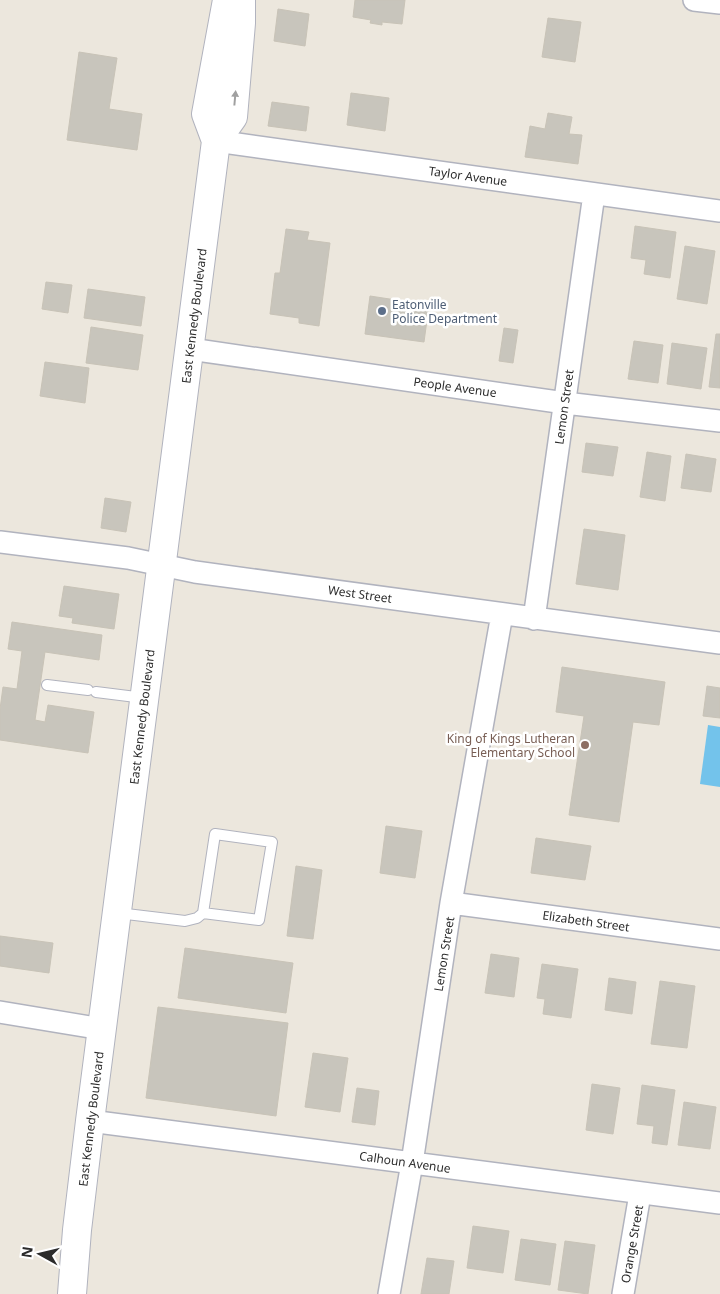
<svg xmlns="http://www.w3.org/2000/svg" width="720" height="1294" font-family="'Noto Sans',sans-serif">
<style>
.water{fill:#73c3eb}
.building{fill:#c8c5bc;stroke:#c8c3b7}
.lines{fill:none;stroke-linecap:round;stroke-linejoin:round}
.service-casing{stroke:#b1b3be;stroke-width:12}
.minor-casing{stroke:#b1b3be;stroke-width:24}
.secondary-casing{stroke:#b1b3be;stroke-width:30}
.service{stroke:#fff;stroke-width:10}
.minor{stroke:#fff;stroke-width:21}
.secondary{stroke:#fff;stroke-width:28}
.oneway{fill:#a0a0a0}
.service-dot{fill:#5c6f8a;stroke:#fff;stroke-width:2}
.education-dot{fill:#8d6e63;stroke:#fff;stroke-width:2}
.labels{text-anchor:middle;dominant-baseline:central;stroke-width:5;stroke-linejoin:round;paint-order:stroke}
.street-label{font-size:12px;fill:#2b2b2b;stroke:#fff}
.service-label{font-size:12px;fill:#4e5e75;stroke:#fff;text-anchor:start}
.education-label{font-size:12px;fill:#785e54;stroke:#fff;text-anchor:end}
</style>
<rect width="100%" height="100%" fill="#ece7dd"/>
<path class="water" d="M 708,725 L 720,727 L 720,787 L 700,784 Z"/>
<path class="building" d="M 355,0 L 405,0 L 402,24 L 382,22 L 382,25 L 370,23 L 371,20 L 353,17 Z
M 278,9 L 309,14 L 305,46 L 274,41 Z
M 548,18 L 581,22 L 575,62 L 542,57 Z
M 79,52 L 117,58 L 109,109 L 142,114 L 137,150 L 67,140 Z
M 351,93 L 389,98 L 385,131 L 347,125 Z
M 272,102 L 309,107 L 306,131 L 268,126 Z
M 548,113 L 572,117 L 569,134 L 582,135 L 578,164 L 525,157 L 530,126 L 545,129 Z
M 635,226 L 676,232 L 670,278 L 644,274 L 646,260 L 631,258 Z
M 286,229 L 309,232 L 307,240 L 330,243 L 319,326 L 299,323 L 299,318 L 270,314 L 275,273 L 280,273 Z
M 685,246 L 715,251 L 707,304 L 677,299 Z
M 46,282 L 72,285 L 68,313 L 42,309 Z
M 88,289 L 145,297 L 141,326 L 84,318 Z
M 370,296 L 429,305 L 424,342 L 365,334 Z
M 91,327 L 143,335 L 138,370 L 86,363 Z
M 504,328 L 518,330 L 513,363 L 499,361 Z
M 716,334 L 720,334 L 720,388 L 709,387 Z
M 634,341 L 663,345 L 658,383 L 628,379 Z
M 672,343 L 707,348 L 701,389 L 667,384 Z
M 45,362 L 89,368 L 85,403 L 40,396 Z
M 586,443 L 618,447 L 613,476 L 582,472 Z
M 647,452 L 671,456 L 665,501 L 640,497 Z
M 686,454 L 716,459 L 711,492 L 681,488 Z
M 105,498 L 131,502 L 126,532 L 101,528 Z
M 584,529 L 625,535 L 618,590 L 576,584 Z
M 64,586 L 119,594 L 114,629 L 72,623 L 73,618 L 59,616 Z
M 12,622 L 102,635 L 99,660 L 45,652 L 35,720 L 45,722 L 48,705 L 94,712 L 88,753 L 0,740 L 0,709 L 3,687 L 17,689 L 22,651 L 8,649 Z
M 562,667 L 665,682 L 659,725 L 633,722 L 619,822 L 569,815 L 584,716 L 556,712 Z
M 707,686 L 720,688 L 720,718 L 703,716 Z
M 386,826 L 422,831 L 415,878 L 380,873 Z
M 536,838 L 591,846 L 585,880 L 531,873 Z
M 296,866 L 322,870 L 313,939 L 287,936 Z
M 0,936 L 53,943 L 49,973 L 0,966 Z
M 185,948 L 293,963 L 286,1013 L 178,998 Z
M 491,954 L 519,958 L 514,997 L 485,993 Z
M 542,964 L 578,969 L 571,1018 L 543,1014 L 545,999 L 537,998 Z
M 609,978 L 636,982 L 632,1014 L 605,1010 Z
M 660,981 L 695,986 L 687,1048 L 651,1044 Z
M 158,1007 L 288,1023 L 276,1116 L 146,1098 Z
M 313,1053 L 348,1058 L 340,1112 L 305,1107 Z
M 592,1084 L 620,1088 L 613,1134 L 586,1130 Z
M 642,1085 L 675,1090 L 667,1145 L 652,1143 L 654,1126 L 637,1124 Z
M 357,1088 L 379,1091 L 375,1125 L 352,1122 Z
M 684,1102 L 716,1107 L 710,1149 L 678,1145 Z
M 473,1226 L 509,1231 L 503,1273 L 467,1268 Z
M 521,1239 L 556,1244 L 550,1285 L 515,1280 Z
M 565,1241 L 595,1245 L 588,1294 L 558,1290 Z
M 427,1258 L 454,1261 L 449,1294 L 421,1294 Z"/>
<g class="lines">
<defs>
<path id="service" d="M 47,685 L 88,690
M 96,692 L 144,698
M 118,913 L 185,921 L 197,918 L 203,913 L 215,834 L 272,842 L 259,920 L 203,913"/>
<path id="minor" d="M 694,0 L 720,3
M 216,141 L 720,211
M 190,349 L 565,403 L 720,421
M 0,542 L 128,558 L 195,572 L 720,643
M 534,619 L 594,194
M 451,903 L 720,939
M 0,1012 L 102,1029
M 90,1121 L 720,1203
M 389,1294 L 412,1163 L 451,903 L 502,614
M 623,1294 L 640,1194"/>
<path id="secondary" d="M 216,141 L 206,114 L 227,0
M 72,1294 L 77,1230 L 90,1121 L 216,141 L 233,117 L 241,23 L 241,0"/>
</defs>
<use href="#service" class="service-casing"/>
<use href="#minor" class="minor-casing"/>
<use href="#secondary" class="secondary-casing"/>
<use href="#service" class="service"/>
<use href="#minor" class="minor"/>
<use href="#secondary" class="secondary"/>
</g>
<defs><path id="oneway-solid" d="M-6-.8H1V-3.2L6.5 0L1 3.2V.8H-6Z" transform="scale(1.25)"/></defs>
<use class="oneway" href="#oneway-solid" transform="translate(235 98) rotate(-85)"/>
<circle class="service-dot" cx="382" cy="311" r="5"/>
<circle class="education-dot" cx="585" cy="745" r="5"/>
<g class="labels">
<g class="street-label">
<text transform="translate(468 176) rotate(8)">Taylor Avenue</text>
<text transform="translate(194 316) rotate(-83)">East Kennedy Boulevard</text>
<text transform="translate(455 387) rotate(8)">People Avenue</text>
<text transform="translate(564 407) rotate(-82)">Lemon Street</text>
<text transform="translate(360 594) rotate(8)">West Street</text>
<text transform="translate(142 717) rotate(-83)">East Kennedy Boulevard</text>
<text transform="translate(586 921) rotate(8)">Elizabeth Street</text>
<text transform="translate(444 954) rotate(-81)">Lemon Street</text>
<text transform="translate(91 1119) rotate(-83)">East Kennedy Boulevard</text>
<text transform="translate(405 1162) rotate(8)">Calhoun Avenue</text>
<text transform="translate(632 1244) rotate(-80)">Orange Street</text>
</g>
<g class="service-label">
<text x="392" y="304">Eatonville<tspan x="392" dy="14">Police Department</tspan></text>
</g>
<g class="education-label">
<text x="575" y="738">King of Kings Lutheran<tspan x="575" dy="14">Elementary School</tspan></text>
</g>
</g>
<g transform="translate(40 1254) rotate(278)" stroke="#ffffff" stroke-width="4" paint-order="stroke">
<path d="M0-4L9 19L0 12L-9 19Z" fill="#2b2b2b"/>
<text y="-8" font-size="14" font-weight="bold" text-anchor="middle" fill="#2b2b2b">N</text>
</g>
</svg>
